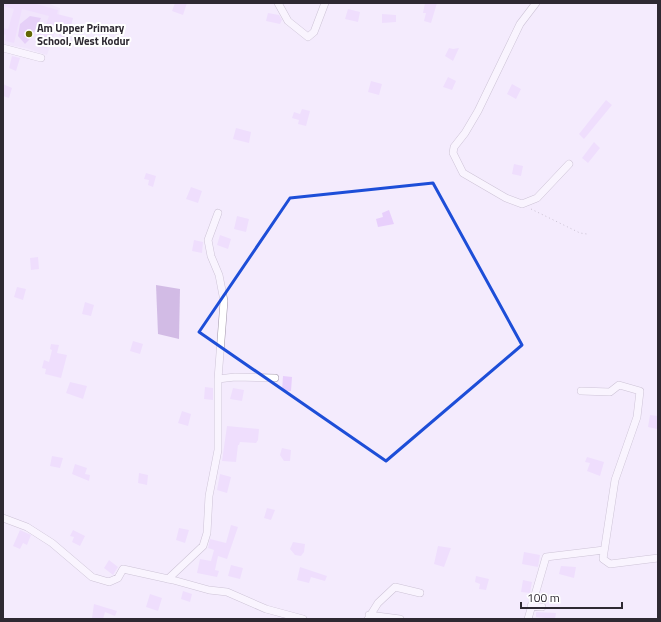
<svg xmlns="http://www.w3.org/2000/svg" width="661" height="622" font-family="'Titillium Web',sans-serif">
<style>
.built{fill:#eddefb}
.green{fill:#d5b0f2}
.water{fill:#a981c8}
.building{fill:#e8cffc}
.lines{fill:none;stroke-linecap:round;stroke-linejoin:round}
.minor-casing{stroke:#9f94a8;stroke-width:8}
.path{stroke:#968f9d;stroke-width:1;stroke-dasharray:1 3;stroke-linecap:butt}
.minor{stroke:#fff;stroke-width:7}
.marked{fill:none;stroke:#1d4ed8;stroke-width:3;stroke-linejoin:round}
.poi-dot{fill:#616603;stroke:#fff;stroke-width:1.5}
.labels{text-anchor:middle;dominant-baseline:central;stroke-width:4;stroke-linejoin:round;paint-order:stroke}
.poi-label{font-size:11px;font-weight:bold;fill:#2e2932;stroke:#fff;text-anchor:start}
</style>
<rect width="100%" height="100%" fill="#f4ebfd"/>
<path class="built" d="M 3,3 L 47,3 L 60,8 L 58,24 L 47,55 L 26,48 L 3,44 Z"/>
<path class="green" d="M 30,16 L 41,18 L 32,37 L 25,44 L 18,36 L 20,24 Z"/>
<path class="water" d="M 156,285 L 180,289 L 179,339 L 158,334 Z"/>
<path class="building" d="M 3,3 L 33,3 L 58,10 L 57,14 L 73,18 L 68,38 L 59,36 L 61,28 L 46,24 L 49,16 L 22,9 L 14,43 L 5,41 L 6,35 L 3,34 L 3,28 L 8,29 L 14,9 L 3,6 Z
M 175,3 L 187,3 L 183,15 L 172,11 Z
M 425,3 L 437,3 L 431,23 L 424,21 L 426,13 L 423,13 Z
M 348,9 L 360,12 L 358,22 L 345,19 Z
M 268,13 L 279,15 L 282,20 L 280,24 L 266,21 Z
M 382,14 L 396,15 L 396,22 L 382,23 Z
M 38,27 L 48,28 L 47,48 L 37,47 Z
M 449,48 L 453,49 L 459,48 L 453,61 L 445,56 Z
M 12,56 L 20,58 L 16,71 L 9,68 Z
M 448,77 L 456,81 L 452,90 L 443,87 Z
M 371,81 L 382,84 L 379,95 L 368,92 Z
M 3,84 L 12,88 L 9,98 L 3,96 Z
M 512,84 L 521,89 L 516,99 L 507,94 Z
M 606,100 L 612,105 L 584,139 L 579,134 Z
M 302,109 L 310,111 L 306,126 L 298,124 L 299,120 L 292,118 L 294,112 L 300,114 Z
M 236,128 L 251,132 L 249,143 L 233,139 Z
M 594,142 L 600,148 L 588,163 L 582,158 Z
M 514,164 L 523,166 L 521,176 L 512,174 Z
M 146,173 L 156,176 L 153,187 L 148,185 L 149,180 L 144,179 Z
M 191,187 L 202,191 L 198,203 L 186,199 Z
M 389,210 L 394,224 L 378,227 L 376,219 L 383,217 L 382,213 Z
M 237,216 L 249,219 L 246,232 L 234,229 Z
M 220,235 L 231,239 L 228,249 L 217,245 Z
M 194,240 L 203,242 L 202,253 L 192,251 Z
M 38,257 L 39,269 L 31,270 L 30,258 Z
M 17,287 L 26,289 L 23,300 L 14,297 Z
M 85,302 L 94,305 L 91,316 L 82,314 Z
M 133,341 L 143,344 L 140,354 L 130,351 Z
M 51,344 L 59,345 L 57,353 L 67,355 L 61,378 L 45,374 L 46,369 L 42,368 L 44,360 L 49,362 L 52,350 L 50,349 Z
M 283,376 L 292,377 L 291,391 L 282,391 Z
M 70,382 L 87,386 L 83,399 L 66,393 Z
M 205,387 L 213,388 L 213,400 L 204,399 Z
M 233,388 L 244,390 L 242,401 L 230,399 Z
M 182,411 L 191,414 L 188,426 L 178,423 Z
M 650,415 L 658,416 L 657,429 L 648,427 Z
M 227,426 L 259,429 L 258,440 L 256,443 L 240,442 L 239,445 L 238,445 L 236,462 L 222,461 Z
M 282,448 L 291,450 L 290,461 L 284,461 L 280,455 Z
M 52,456 L 63,458 L 60,468 L 50,466 Z
M 587,457 L 604,462 L 600,476 L 587,471 L 590,463 L 585,462 Z
M 75,464 L 87,468 L 85,474 L 90,475 L 89,481 L 72,474 Z
M 139,473 L 148,475 L 147,485 L 138,483 Z
M 220,474 L 231,477 L 227,493 L 217,490 Z
M 267,508 L 275,510 L 271,520 L 264,518 Z
M 231,525 L 238,527 L 227,559 L 218,556 L 215,570 L 219,571 L 217,577 L 197,573 L 200,559 L 211,561 L 214,550 L 208,548 L 210,539 L 226,543 Z
M 179,528 L 189,530 L 185,543 L 176,540 Z
M 20,530 L 31,535 L 27,545 L 23,543 L 20,549 L 13,546 Z
M 73,530 L 85,536 L 80,546 L 72,542 L 74,537 L 70,536 Z
M 293,542 L 305,544 L 304,552 L 301,556 L 295,555 L 290,549 Z
M 438,546 L 451,548 L 444,567 L 434,564 Z
M 524,552 L 540,555 L 538,567 L 522,564 Z
M 109,560 L 118,567 L 113,575 L 104,568 Z
M 231,565 L 243,568 L 240,579 L 228,576 Z
M 561,566 L 576,567 L 574,578 L 559,574 Z
M 300,567 L 327,576 L 325,581 L 311,577 L 309,583 L 297,580 Z
M 476,576 L 489,579 L 486,590 L 479,589 L 480,584 L 475,582 Z
M 523,580 L 532,582 L 530,593 L 521,592 Z
M 183,591 L 192,594 L 190,602 L 181,599 Z
M 150,594 L 162,598 L 158,611 L 146,607 Z
M 94,604 L 117,611 L 115,616 L 105,612 L 103,619 L 92,618 Z
M 536,612 L 556,613 L 555,619 L 536,617 Z"/>
<g class="lines">
<defs>
<path id="minor" d="M 278,3 L 288,21 L 308,37 L 314,32 L 325,3
M 536,3 L 520,24 L 478,111 L 465,133 L 454,147 L 453,153 L 463,173 L 506,198 L 522,204 L 537,198 L 569,164
M 3,48 L 41,58
M 218,213 L 208,240 L 211,256 L 219,275 L 224,301 L 218,379
M 581,391 L 610,392 L 619,385 L 640,391 L 637,417 L 615,480 L 603,559 L 610,564 L 658,558
M 3,518 L 27,527 L 52,543 L 92,577 L 109,582 L 118,578 L 123,569 L 173,580 L 209,590 L 227,592 L 266,609 L 303,619
M 168,579 L 203,546 L 207,533 L 209,496 L 218,450 L 218,379 L 235,377 L 275,378
M 531,606 L 542,607
M 369,615 L 400,619
M 368,619 L 378,603 L 395,587 L 420,593
M 528,619 L 546,557 L 604,550"/>
</defs>
<use href="#minor" class="minor-casing"/>
<path class="path" d="M 531,209 L 580,233 L 587,234"/>
<use href="#minor" class="minor"/>
</g>
<path d="M0 0H661V622H0ZM 433,183 L 522,345 L 386,461 L 199,332 L 290,198 Z" fill="#f4ebfd" fill-opacity=".55" fill-rule="evenodd"/>
<path class="marked" d="M 433,183 L 522,345 L 386,461 L 199,332 L 290,198 Z"/>
<circle class="poi-dot" cx="29" cy="34" r="4"/>
<g class="labels">
<g class="poi-label">
<text x="37" y="28">Am Upper Primary<tspan x="37" dy="13">School, West Kodur</tspan></text>
</g>
</g>
<rect width="661" height="622" fill="none" stroke="#2e2932" stroke-width="8"/>
<path d="M521 602v6h101v-6" fill="none" stroke="#2e2932" stroke-width="2"/>
<text x="527" y="602" font-size="12" fill="#2e2932" stroke="#ffffff" stroke-width="3" paint-order="stroke">100 m</text>
</svg>
